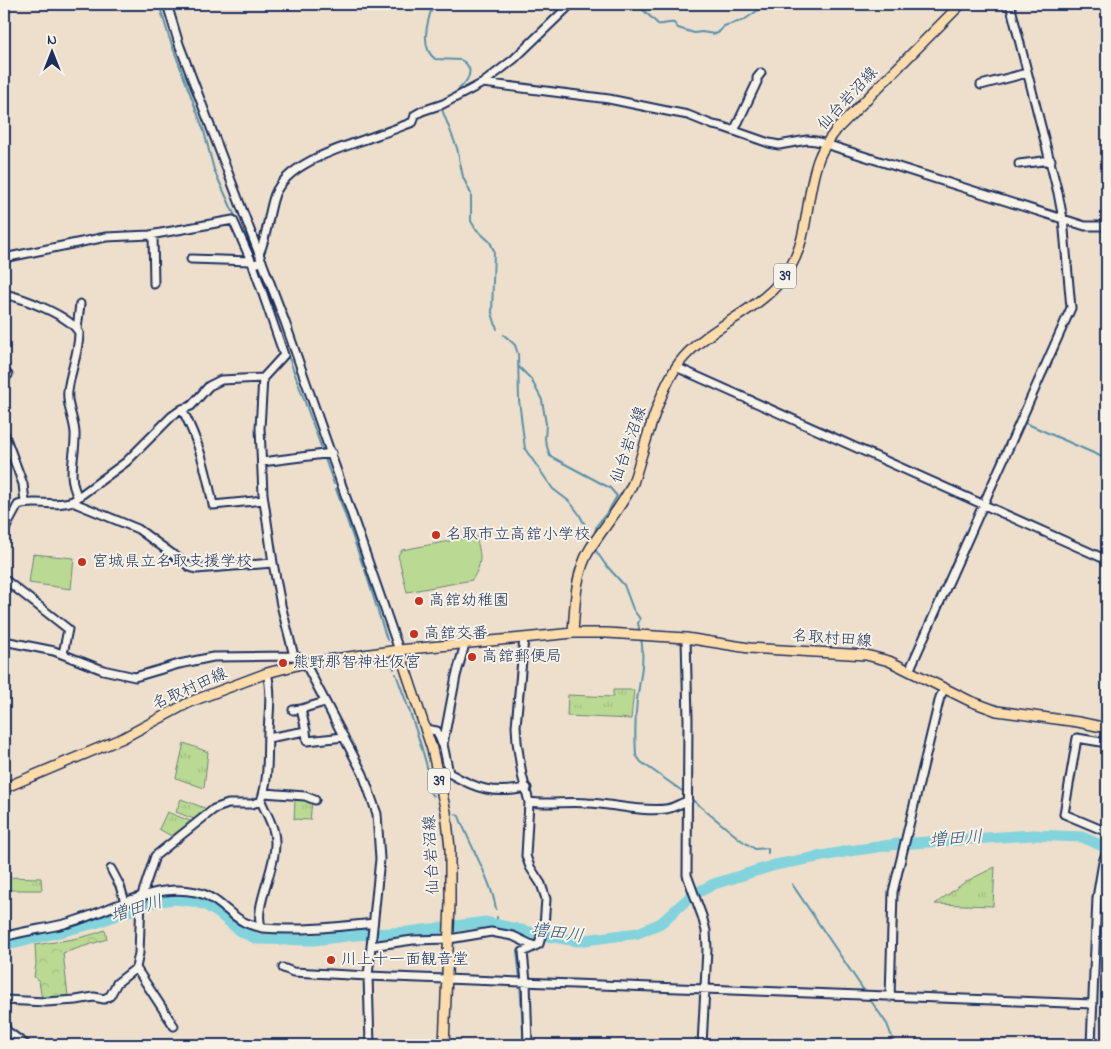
<svg xmlns="http://www.w3.org/2000/svg" width="1111" height="1049" font-family="'Indie Flower','Klee One',sans-serif">
<style>
.grass{fill:url(#grass-tufts);stroke:#6a8478}
.forest{fill:url(#forest-crowns);stroke:#6a8478}
.pitch{fill:#bada93;stroke:#6a8478}
.lines{fill:none;stroke-linecap:round;stroke-linejoin:round}
.stream{stroke:#5991aa;stroke-width:2}
.river{stroke:#82d3dc;stroke-width:11}
.minor-casing{stroke:#1b2f5e;stroke-width:11}
.major-casing{stroke:#1b2f5e;stroke-width:12}
.minor{stroke:#f7f3e8;stroke-width:7}
.major{stroke:#fddcac;stroke-width:9}
.poi-dot{fill:#c8321e;stroke:#f7f3e8;stroke-width:2}
.labels{text-anchor:middle;dominant-baseline:central;stroke-width:4;stroke-linejoin:round;paint-order:stroke}
.shield{fill:#f7f3e8;stroke:#5d6a87;stroke-width:1}
.shield-label{font-size:15px;font-weight:bold;fill:#1b2f5e}
.street-label{font-size:16px;fill:#1b2f5e;stroke:#f7f3e8}
.poi-label{font-size:16px;fill:#1b2f5e;stroke:#f7f3e8;text-anchor:start}
.water-label{font-size:18px;font-style:italic;fill:#35587e;stroke:#f7f3e8}
</style>
<defs>
<pattern id="grass-tufts" width="24" height="20" patternUnits="userSpaceOnUse" patternTransform="scale(1.25)"><rect width="24" height="20" fill="#bada93"/><path d="M3 7l-1-3M5 7V3M7 7l1-3M15 17l-1-3M17 17v-4M19 17l1-3" fill="none" stroke="#9fbb81"/></pattern>
<pattern id="forest-crowns" width="20" height="18" patternUnits="userSpaceOnUse" patternTransform="scale(1.25)"><rect width="20" height="18" fill="#bada93"/><path d="M2 6a3 3 0 1 1 6 0M12 15a3 3 0 1 1 6 0" fill="none" stroke="#9fbb81"/></pattern>
</defs>
<rect width="100%" height="100%" fill="#eddfcc"/>
<filter id="ink" filterUnits="userSpaceOnUse"><feTurbulence type="fractalNoise" baseFrequency=".02" numOctaves="2"/><feDisplacementMap in="SourceGraphic" scale="10" xChannelSelector="R" yChannelSelector="G"/><feConvolveMatrix kernelMatrix="1 2 1 2 8 2 1 2 1" color-interpolation-filters="sRGB"/></filter>
<g filter="url(#ink)">
<path class="grass" d="M 613,690 L 634,690 L 631,719 L 567,716 L 568,695 L 613,697 Z
M 184,743 L 208,752 L 204,788 L 176,778 Z
M 181,799 L 207,809 L 194,819 L 176,812 Z
M 295,799 L 302,799 L 312,802 L 310,820 L 294,819 Z
M 167,812 L 190,821 L 192,823 L 173,837 L 159,829 Z
M 995,867 L 993,906 L 935,904 L 965,882 Z
M 4,877 L 41,878 L 42,890 L 4,890 Z"/>
<path class="forest" d="M 105,930 L 107,939 L 63,953 L 68,996 L 42,1000 L 39,981 L 34,977 L 36,964 L 35,945 C 59,941 83,939 105,930 Z"/>
<path class="pitch" d="M 476,536 C 481,556 483,562 472,580 L 407,592 L 398,555 L 402,550 Z
M 33,554 L 74,558 L 71,589 L 29,583 Z"/>
<g class="lines">
<path class="stream" d="M 159,4 L 169,37 L 204,131 L 214,170 L 240,227
M 433,4 C 428,20 419,47 435,59 L 461,60 C 482,72 459,90 448,98
M 634,4 L 640,7 L 658,24 C 663,25 668,22 674,23 L 678,28 L 694,33 L 702,32 L 714,34 L 718,33 L 724,26 L 744,20 L 767,4
M 441,107 L 457,148 L 463,177 L 471,194 L 471,221 L 475,228 L 490,242 L 494,251 L 492,313 L 497,329
M 271,308 L 323,452
M 504,335 L 515,345 L 518,354 L 519,400 L 525,449 L 553,489 L 570,502 L 579,514 L 585,525 L 590,542
M 518,366 L 531,379 L 542,400 L 546,424 L 545,440 L 550,456 L 610,488 L 617,496 L 609,510 L 597,525 L 594,536
M 1023,422 L 1107,459
M 324,456 L 334,484
M 336,489 L 363,566
M 594,548 L 605,564 L 624,585 L 633,609 L 640,619 L 638,623 L 640,633
M 365,570 L 387,640
M 641,638 C 645,659 640,680 637,700 C 635,718 635,738 636,755 L 641,762 L 685,793
M 386,660 L 393,666 L 394,669
M 396,674 C 407,704 419,735 427,767 C 429,776 425,789 433,796
M 690,798 L 741,840 L 755,849 L 768,848 L 768,853
M 456,814 L 459,816 C 469,844 492,881 496,909
M 792,884 L 865,992
M 497,917 L 497,923
M 517,951 L 520,979
M 520,983 L 524,1045
M 869,998 L 887,1024 L 895,1045"/>
<path class="river" d="M 4,946 L 95,923 L 153,902 L 174,899 L 192,901 L 206,905 L 220,914 L 240,931 L 257,939 L 313,940 L 355,935 L 408,932 L 486,922 L 547,936 L 578,941 L 638,933 L 661,923 L 691,896 L 714,884 L 775,865 L 849,851 L 898,844 L 1033,835 L 1082,837 L 1107,848"/>
<defs>
<path id="minor" d="M 167,4 L 179,44 L 285,322 L 399,650
M 483,83 L 609,99 L 667,111 L 688,115 L 713,125 L 723,127 L 769,143 L 779,145 L 807,140 L 816,141 L 1085,226 L 1107,226
M 981,85 L 1027,73
M 734,131 L 757,82 L 757,78 L 761,73
M 1019,164 L 1051,160
M 153,235 L 154,284
M 259,254 C 268,234 268,213 275,194 C 289,160 349,146 380,134 C 391,131 402,126 413,122 L 415,115 L 422,111 L 443,104 L 483,83 L 514,59 L 571,4
M 4,258 L 106,237 L 150,235 L 233,220 L 253,265
M 191,259 L 251,261
M 262,261 L 253,265 L 284,355 L 263,378 L 221,380 L 209,386 L 191,406 L 182,409 L 172,416 L 126,462 L 73,501 L 77,504 L 138,529 L 190,567 L 196,569 L 273,563 L 281,605 L 294,656
M 4,294 C 23,298 71,316 79,333 C 79,353 70,372 68,391 C 66,405 74,418 75,433 C 76,457 66,475 78,497
M 77,329 L 80,304
M 676,367 L 1107,560
M 4,371 L 8,375
M 263,378 L 260,428 L 263,494 L 273,563
M 182,409 C 199,442 206,469 213,505 L 264,500
M 4,433 L 23,484 L 25,502
M 262,462 L 332,453
M 4,531 L 18,505 C 35,499 55,508 73,501
M 4,579 L 68,629 L 63,654
M 524,638 L 516,726 L 517,742 L 522,775 L 529,802 L 526,856 L 530,867 L 541,884 L 546,899 L 544,926 L 539,944 L 523,952 L 526,982 L 528,1045
M 686,638 L 688,720 L 687,875 L 702,916 L 706,931 L 707,949 L 702,1045
M 4,641 L 54,651 L 103,670 L 135,677 L 179,664 L 213,657 L 294,656 L 303,659 L 363,774 L 377,814 L 380,859 L 368,976 L 370,1045
M 465,644 L 456,676 L 443,744 L 449,773 C 478,790 493,794 527,788
M 909,671 L 1071,308 L 1063,219 L 1058,193 L 1010,4
M 267,673 C 272,692 269,712 268,732 C 267,755 269,779 261,801 C 265,811 272,822 274,833 C 281,862 251,908 262,928 C 300,931 336,927 373,923
M 293,710 L 301,709
M 425,729 L 437,731 L 442,744
M 306,731 L 307,741 L 344,737
M 268,738 L 306,731 L 301,709 L 325,702
M 1107,743 L 1077,738 L 1064,814 L 1107,832
M 264,793 L 305,796 L 315,800
M 529,802 C 549,805 568,801 588,803 C 613,804 640,812 666,809 C 674,808 680,803 688,801
M 111,869 L 120,886 L 125,902
M 4,937 C 23,931 44,929 64,924 C 107,914 149,882 196,892 C 216,896 227,913 244,922 C 250,925 256,926 262,928
M 371,946 L 413,940 L 449,939 L 491,932 L 513,936 L 534,946
M 136,968 L 174,1026
M 283,968 L 293,972 L 368,976 L 1093,1004
M 890,997 L 893,892 L 940,697 L 945,688
M 4,1000 L 46,1002 L 76,1000 L 94,997 L 104,999 L 110,996 L 117,983 L 136,968 L 139,953 L 141,898 L 155,856 L 214,809 L 228,804 L 252,804 L 261,801
M 4,1024 L 7,1031 L 26,1045
M 1091,1045 L 1097,898 L 1103,862 L 1107,850"/>
<path id="major" d="M 573,633 C 575,605 575,573 590,549 C 604,526 622,507 633,483 C 645,447 659,385 684,357 C 714,323 766,309 790,268 C 810,234 805,194 819,158 C 823,147 830,138 837,129 L 961,4
M 399,650 L 432,749 L 446,812 L 450,848 L 450,903 L 444,1045
M 4,788 L 123,738 L 190,702 L 267,673 L 305,663 L 399,650 L 573,633 L 607,633 L 686,638 L 749,648 L 866,655 L 889,661 L 970,701 L 997,711 L 1078,722 L 1107,728"/>
</defs>
<use href="#minor" class="minor-casing"/>
<use href="#major" class="major-casing"/>
<use href="#minor" class="minor"/>
<use href="#major" class="major"/>
</g>
</g>
<g class="poi-dot">
<circle cx="436" cy="535" r="5"/>
<circle cx="82" cy="562" r="5"/>
<circle cx="419" cy="601" r="5"/>
<circle cx="414" cy="634" r="5"/>
<circle cx="472" cy="657" r="5"/>
<circle cx="283" cy="663" r="5"/>
<circle cx="331" cy="960" r="5"/>
</g>
<g class="labels">
<g class="shield">
<rect x="774" y="263.5" width="22" height="25" rx="4"/>
<rect x="428" y="768.5" width="22" height="25" rx="4"/>
</g>
<g class="shield-label">
<text x="785" y="276">39</text>
<text x="439" y="781">39</text>
</g>
<g class="street-label">
<text transform="translate(848 99) rotate(-47)">仙台岩沼線</text>
<text transform="translate(629 445) rotate(-71)">仙台岩沼線</text>
<text transform="translate(832 639) rotate(4)">名取村田線</text>
<text transform="translate(190 689) rotate(-24)">名取村田線</text>
<text transform="translate(432 855) rotate(-93)">仙台岩沼線</text>
</g>
<g class="poi-label">
<text x="446" y="535">名取市立高舘小学校</text>
<text x="92" y="562">宮城県立名取支援学校</text>
<text x="429" y="601">高舘幼稚園</text>
<text x="424" y="634">高舘交番</text>
<text x="482" y="657">高舘郵便局</text>
<text x="293" y="663">熊野那智神社仮宮</text>
<text x="341" y="960">川上十一面観音堂</text>
</g>
<g class="water-label">
<text transform="translate(956 840) rotate(-4)">増田川</text>
<text transform="translate(137 910) rotate(-17)">増田川</text>
<text transform="translate(557 934) rotate(8)">増田川</text>
</g>
</g>
<rect width="1111" height="1049" fill="none" stroke="#f7f3e8" stroke-width="20"/>
<rect x="10" y="10" width="1091" height="1029" fill="none" stroke="#1b2f5e" stroke-width="2" filter="url(#ink)"/>
<g transform="translate(52 52)" stroke="#f7f3e8" stroke-width="4" paint-order="stroke">
<path d="M0-4L9 19L0 12L-9 19Z" fill="#1b2f5e"/>
<text y="-8" font-size="14" font-weight="bold" text-anchor="middle" fill="#1b2f5e">N</text>
</g>
</svg>
